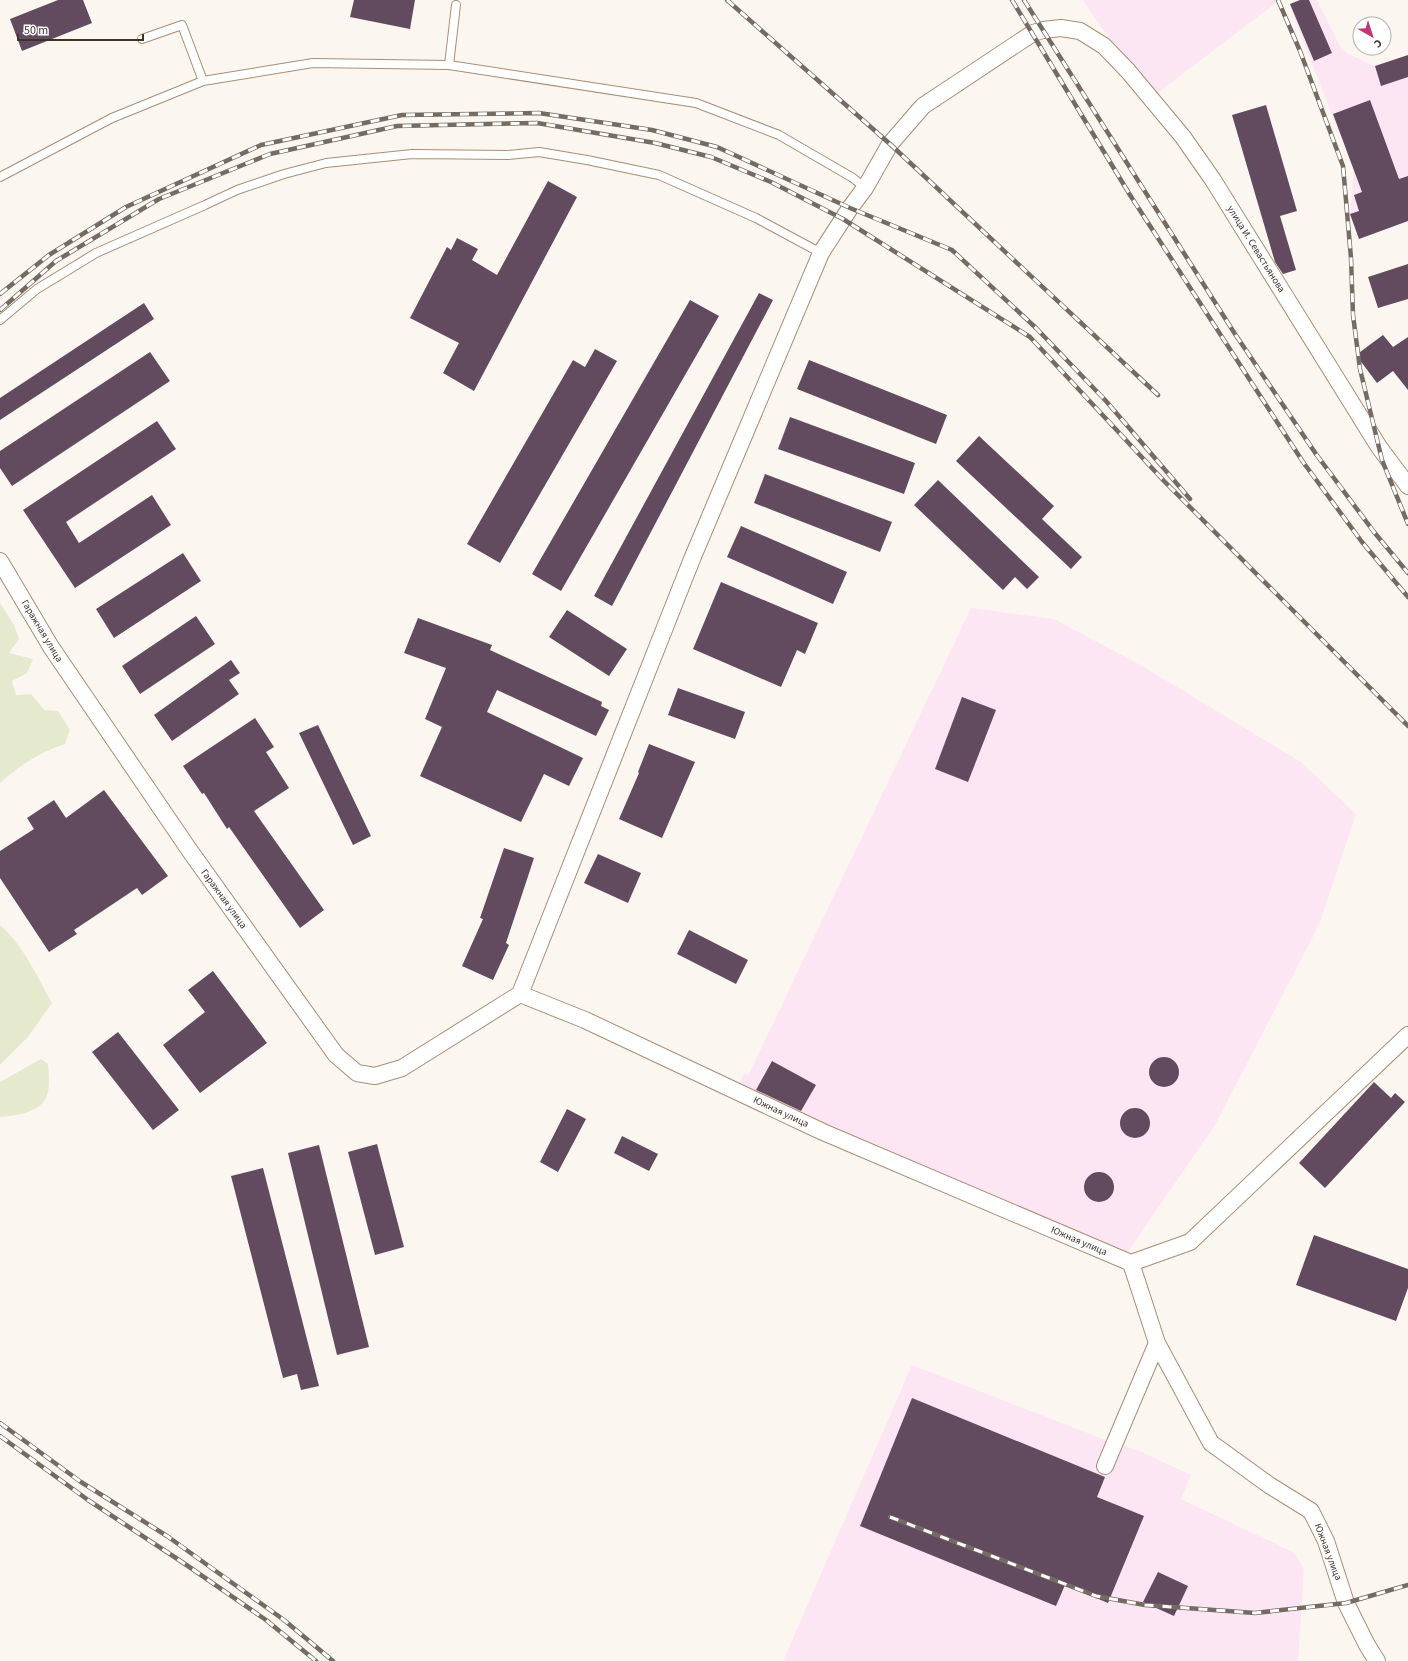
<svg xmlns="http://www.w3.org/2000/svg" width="1408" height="1661" font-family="'Source Sans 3',sans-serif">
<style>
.industrial{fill:#fde6f3}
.green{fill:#e5eace}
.building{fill:#634b5f}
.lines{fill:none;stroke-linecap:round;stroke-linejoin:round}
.lane-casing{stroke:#aa8d74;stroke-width:10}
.street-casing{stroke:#aa8d74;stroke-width:18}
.lane{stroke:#fff;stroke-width:8}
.street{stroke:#fff;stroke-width:16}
.rail-casing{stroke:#756b63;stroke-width:4.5}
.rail{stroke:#fff;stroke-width:3;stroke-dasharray:9;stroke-linecap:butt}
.labels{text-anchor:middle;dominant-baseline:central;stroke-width:4;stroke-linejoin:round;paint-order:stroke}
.street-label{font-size:10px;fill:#3e3228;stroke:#fff}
</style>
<rect width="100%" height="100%" fill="#fcf6f1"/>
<path class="industrial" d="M 1083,0 L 1280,0 L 1155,95 L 1108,37 Z
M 1305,0 L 1317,0 L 1340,46 L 1348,54 L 1375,66 L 1408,55 L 1408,221 L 1359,239 L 1350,214 L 1354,172 L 1290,7 L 1290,4 Z
M 971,608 L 1054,619 L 1144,667 L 1301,762 L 1356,814 L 1319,925 L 1215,1125 L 1118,1266 L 855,1152 L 737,1089 L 745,1072 L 748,1076 Z
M 912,1365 L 1108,1441 L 1137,1450 L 1191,1475 L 1181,1499 L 1295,1553 L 1304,1570 L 1298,1661 L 783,1661 Z"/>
<path class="green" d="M 0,603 L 14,625 L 19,639 L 9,653 L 33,659 L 27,673 L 12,681 L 16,695 L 31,694 L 44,710 L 58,711 L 70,730 L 65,744 C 38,753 22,764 0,783 Z
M 0,925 C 23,945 37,976 52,1003 L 27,1038 L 0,1065 Z
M 41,1059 L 48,1064 C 49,1075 51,1092 44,1101 C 36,1113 13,1116 0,1117 L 0,1082 Z"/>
<path class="building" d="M 58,0 L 83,0 L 92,23 L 22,51 L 10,19 Z
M 354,0 L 415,0 L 410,29 L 350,17 Z
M 1300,0 L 1309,0 L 1332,53 L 1314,61 L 1290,4 Z
M 1408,55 L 1408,77 L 1381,86 L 1375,66 Z
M 1370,100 L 1399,179 L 1408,176 L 1408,221 L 1359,239 L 1350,214 L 1359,211 L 1354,195 L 1362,192 L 1333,114 Z
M 1266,105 L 1297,211 L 1280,216 L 1296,270 L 1283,274 L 1275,262 L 1232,115 Z
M 548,181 L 577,197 L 474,391 L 443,373 L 459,343 L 410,318 L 447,247 L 451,250 L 457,238 L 478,249 L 472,260 L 497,275 Z
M 1408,264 L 1408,299 L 1378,308 L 1368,277 Z
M 759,293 L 773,300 L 612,606 L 594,596 Z
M 690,300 L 719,316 L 561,591 L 532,574 Z
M 144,303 L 154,319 L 0,420 L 0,398 Z
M 1383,335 L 1393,347 L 1408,337 L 1408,390 L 1393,371 L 1377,383 L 1356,355 Z
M 595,349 L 617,361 L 500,563 L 467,544 L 573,360 L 585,367 Z
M 150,352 L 170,381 L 12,486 L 0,468 L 0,451 Z
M 809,360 L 947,415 L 936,444 L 797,389 Z
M 790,417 L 915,463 L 904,494 L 778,449 Z
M 157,421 L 176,449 L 66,522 L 79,543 L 152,495 L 171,525 L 75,588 L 23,510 Z
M 979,436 L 1054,506 L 1042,519 L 1082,557 L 1071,569 L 956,461 Z
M 765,474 L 892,522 L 880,552 L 754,503 Z
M 938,480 L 1039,577 L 1027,589 L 1015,577 L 1003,590 L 914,505 Z
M 741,526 L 847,572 L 833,604 L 727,557 Z
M 183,553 L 201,581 L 114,638 L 96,609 Z
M 721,582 L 818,623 L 805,654 L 797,650 L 781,687 L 693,649 Z
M 567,610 L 627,649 L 609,676 L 549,637 Z
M 196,616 L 215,644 L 140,694 L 122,666 Z
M 418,618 L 492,645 L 490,650 L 602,702 L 601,706 L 609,710 L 596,736 L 497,690 L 487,712 L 583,758 L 569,786 L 544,774 L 521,822 L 420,776 L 442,727 L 425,719 L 446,668 L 404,653 Z
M 231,660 L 240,673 L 229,680 L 239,694 L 172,741 L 154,715 Z
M 678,688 L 745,712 L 735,739 L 668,715 Z
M 962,697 L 996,710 L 968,782 L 935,769 Z
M 255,718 L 274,747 L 266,752 L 289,788 L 254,811 L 324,910 L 300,928 L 229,827 L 227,829 L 204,793 L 202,794 L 183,766 Z
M 318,725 L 371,836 L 353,845 L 299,733 Z
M 649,744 L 695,762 L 662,838 L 619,819 L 639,773 L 638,772 Z
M 104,790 L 168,876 L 142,895 L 137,888 L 74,930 L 77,934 L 49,952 L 0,878 L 0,851 L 34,829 L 27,818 L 54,800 L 66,818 Z
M 504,848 L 534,858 L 506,943 L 509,945 L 493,980 L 462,966 L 483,919 L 480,918 Z
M 598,854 L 641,873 L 628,903 L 584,883 Z
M 689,930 L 748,960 L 736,984 L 677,954 Z
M 213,971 L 267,1043 L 200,1093 L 163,1045 L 205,1012 L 188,990 Z
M 118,1032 L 179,1110 L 153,1130 L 92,1052 Z
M1149 1072a15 15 0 1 1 30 0a15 15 0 1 1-30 0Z
M 772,1061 L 816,1085 L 801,1111 L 756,1090 Z
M 1374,1082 L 1391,1098 L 1395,1093 L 1405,1102 L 1325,1188 L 1299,1163 Z
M1120 1123a15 15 0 1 1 30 0a15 15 0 1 1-30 0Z
M 567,1109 L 586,1119 L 558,1172 L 540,1162 Z
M 622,1136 L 658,1154 L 649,1171 L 614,1153 Z
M 377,1144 L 404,1247 L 375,1255 L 348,1152 Z
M 319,1145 L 369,1347 L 337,1355 L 288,1153 Z
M 263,1168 L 319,1386 L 301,1390 L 297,1374 L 283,1378 L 231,1176 Z
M1084 1187a15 15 0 1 1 30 0a15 15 0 1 1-30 0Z
M 1314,1235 L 1408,1269 L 1408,1288 L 1396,1321 L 1296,1285 Z
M 912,1398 L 1105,1477 L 1097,1497 L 1144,1516 L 1108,1603 L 1065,1585 L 1056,1606 L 860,1526 Z
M 1158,1572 L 1188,1586 L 1174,1616 L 1143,1602 Z"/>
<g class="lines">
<defs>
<path id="lane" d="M 142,39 L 182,25 L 203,81
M 449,65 L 456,5
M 0,177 L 112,118 L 203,81 L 313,63 L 449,65 L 696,103 L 779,135 L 853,178 L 865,188
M 0,320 L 37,289 L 96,253 L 205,205 L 237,190 L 284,174 L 326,163 L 412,154 L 508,155 L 539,152 L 587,160 L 659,175 L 756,218 L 821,253"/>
<path id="street" d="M 0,561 L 51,647 L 190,851 L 336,1055 L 357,1073 L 375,1076 L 402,1068 L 520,994
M 520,994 L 692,559 L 821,253 L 850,208 L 865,188 L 890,144 L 923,106 L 1033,33 L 1043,30 L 1061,28 L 1080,31 L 1104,46 L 1128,71 L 1183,137 L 1213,180 L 1379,447 L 1408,486
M 520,994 L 585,1020 L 823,1132 L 1131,1263 L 1157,1343 L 1211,1443 L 1269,1485 L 1311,1511 L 1326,1541 L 1346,1603 L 1367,1645 L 1377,1661
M 1131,1263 L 1190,1242 L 1408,1035
M 1105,1466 L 1157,1343"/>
</defs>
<use href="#lane" class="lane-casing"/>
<use href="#street" class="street-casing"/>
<use href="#lane" class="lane"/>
<use href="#street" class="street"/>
<defs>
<path id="rail" d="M 727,0 L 890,144 L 1158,395
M 1012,0 L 1130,195 L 1303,462 L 1362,542 L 1408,597
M 1024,0 L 1235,334 L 1316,454 L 1374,532 L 1408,573
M 1278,0 L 1300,51 L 1343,166 L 1351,258 L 1353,315 L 1360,369 L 1382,460 L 1408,524
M 0,294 L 49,255 L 126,207 L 261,145 L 402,115 L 539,113 L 652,130 L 717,147 L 850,208 L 952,250 L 1036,328 L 1106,401 L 1190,499
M 0,310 L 56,261 L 159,199 L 270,154 L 397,126 L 537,123 L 655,143 L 711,157 L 771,182 L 843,219 L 1030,337 L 1164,481 L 1408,726
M 0,1423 L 81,1482 L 167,1536 L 284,1620 L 333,1661
M 0,1436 L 88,1500 L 185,1564 L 266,1620 L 316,1661
M 890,1517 L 1096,1596 L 1145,1605 L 1255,1613 L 1346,1603 L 1408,1585"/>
</defs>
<use href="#rail" class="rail-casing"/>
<use href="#rail" class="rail"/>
</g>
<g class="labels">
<g class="street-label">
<text transform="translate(1256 249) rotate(58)">улица И. Севастьянова</text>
<text transform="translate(42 631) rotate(59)">Гаражная улица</text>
<text transform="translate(224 899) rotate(54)">Гаражная улица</text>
<text transform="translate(781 1112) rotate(25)">Южная улица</text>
<text transform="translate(1079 1241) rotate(23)">Южная улица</text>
<text transform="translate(1328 1552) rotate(69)">Южная улица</text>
</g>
</g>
<g transform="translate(1372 36) rotate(141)"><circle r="19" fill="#ffffff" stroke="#b2ada9"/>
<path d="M0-3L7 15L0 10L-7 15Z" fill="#bf3672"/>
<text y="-6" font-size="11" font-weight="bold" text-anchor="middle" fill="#3e3228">С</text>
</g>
<path d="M18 34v6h125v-6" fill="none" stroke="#3e3228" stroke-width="2"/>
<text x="24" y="34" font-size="12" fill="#3e3228" stroke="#ffffff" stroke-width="3" paint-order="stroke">50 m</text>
</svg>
